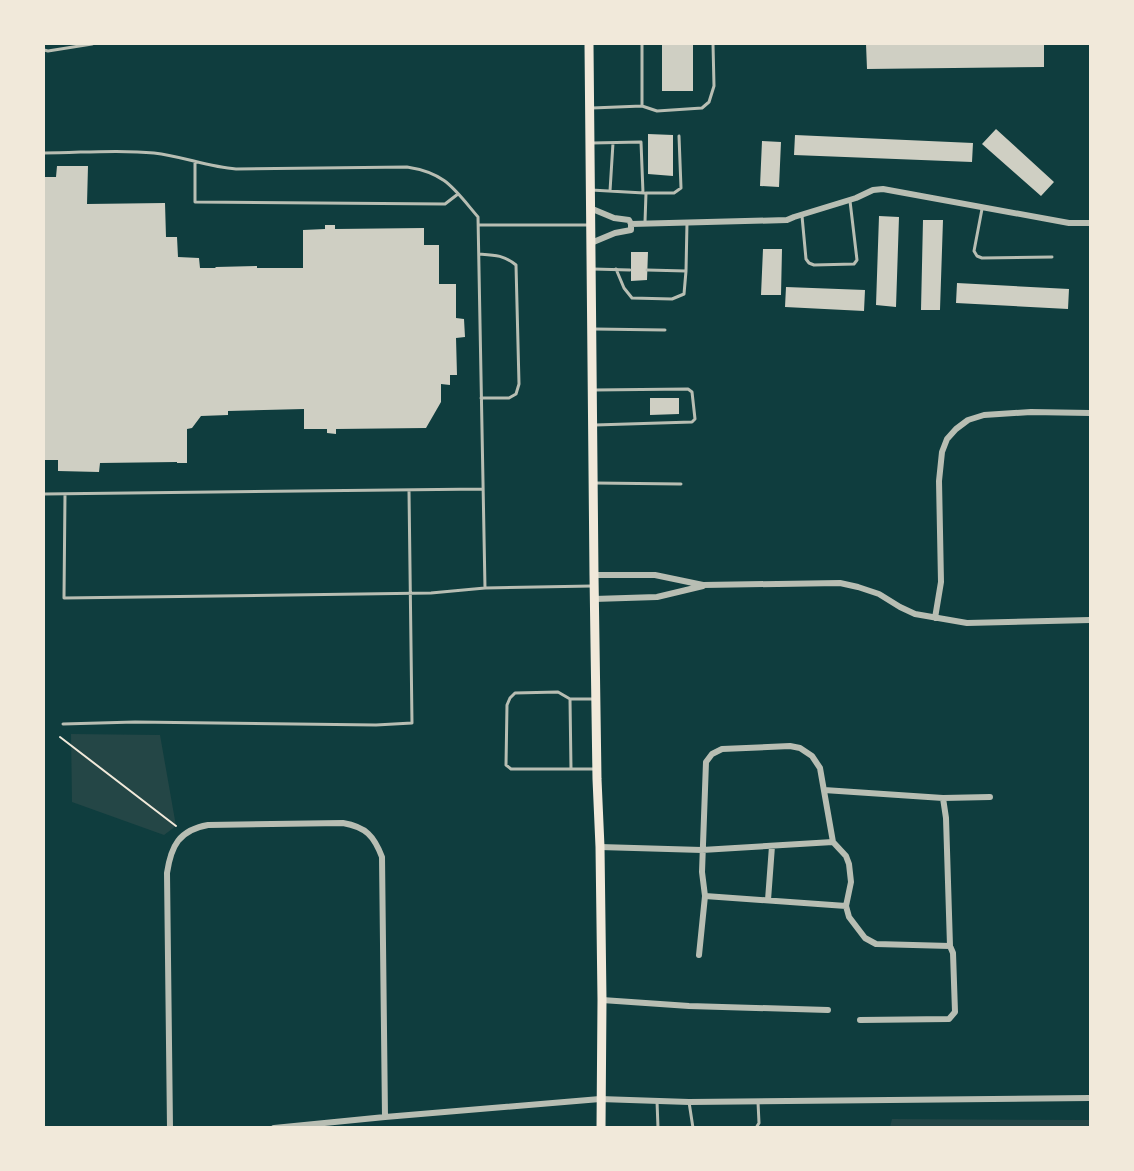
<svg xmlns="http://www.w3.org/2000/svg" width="1134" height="1171" font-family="'Work Sans',sans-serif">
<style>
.green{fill:#244646}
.building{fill:#cfcfc3}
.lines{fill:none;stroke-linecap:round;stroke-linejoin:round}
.path{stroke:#f1e9da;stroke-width:2}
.service{stroke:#b8beb3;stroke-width:3}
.minor{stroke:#b8beb3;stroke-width:6}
.secondary{stroke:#f1e9da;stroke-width:9}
</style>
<rect width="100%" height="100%" fill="#0f3d3e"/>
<path class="green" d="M 71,734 L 160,735 L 176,826 L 164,835 L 72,802 Z
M 892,1119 L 1090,1120 L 1090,1127 L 890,1127 Z"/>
<path class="building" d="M 662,44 L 693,44 L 693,91 L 662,91 Z
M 866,44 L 1044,44 L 1044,67 L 867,69 Z
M 996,129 L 1054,182 L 1041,196 L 982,144 Z
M 648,134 L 673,135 L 673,176 L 648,174 Z
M 795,135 L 973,143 L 972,162 L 794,155 Z
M 762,141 L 781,142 L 779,187 L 760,186 Z
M 57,166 L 88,166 L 87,204 L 165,203 L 166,237 L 177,237 L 178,257 L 199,258 L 200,268 L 215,268 L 216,267 L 257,266 L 257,268 L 303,268 L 303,230 L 325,229 L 325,225 L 335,225 L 335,229 L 424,228 L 424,245 L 439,245 L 439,284 L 456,284 L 456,318 L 464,319 L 465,337 L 456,338 L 457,375 L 450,375 L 450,385 L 441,384 L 441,402 L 426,428 L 336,429 L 336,434 L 327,433 L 327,429 L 304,429 L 304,409 L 228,411 L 228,415 L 201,416 L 192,428 L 187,429 L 187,463 L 177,463 L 177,462 L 100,463 L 99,472 L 58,471 L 58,460 L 44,460 L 44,177 L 56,177 Z
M 879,216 L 899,217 L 896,307 L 876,305 Z
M 923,220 L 943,220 L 940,310 L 921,310 Z
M 763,249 L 782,249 L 781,295 L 761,295 Z
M 631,252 L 648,252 L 647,280 L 631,281 Z
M 957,283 L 1069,289 L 1068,309 L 956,303 Z
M 786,287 L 865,290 L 864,311 L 785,307 Z
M 650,398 L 679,398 L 679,414 L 650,415 Z"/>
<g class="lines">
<path class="path" d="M 60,737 L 176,826"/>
<path class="service" d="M 44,50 L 48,51 L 92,44
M 642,106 L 642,44
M 592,108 L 642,106 L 657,111 L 702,108 L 709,102 L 714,86 L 713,44
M 592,143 L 641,142 L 643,193
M 44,153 C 80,153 118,149 154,153 C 182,156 208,167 236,169 L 407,167 C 446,173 454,189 478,217 L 485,588
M 195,162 L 195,202 L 445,204 L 458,194
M 591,190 L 644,193
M 610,191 L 613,143
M 982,209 L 974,251 L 977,256 L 982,258 L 1052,257
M 802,216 L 806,259 L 809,263 L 814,265 L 854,264 L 857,260 L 850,201
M 645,222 L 646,193 L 674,193 L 681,188 L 679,136
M 479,225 L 589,225
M 479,254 C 494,255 504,255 516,265 L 519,384 L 516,394 L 509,398 L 481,398
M 593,269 L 630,270
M 616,269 L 624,288 L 632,298 L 672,299 L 684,294 L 686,271
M 647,270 L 686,271 L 687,223
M 594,329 L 665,330
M 594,390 L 688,389 L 692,392 L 695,419 L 692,422 L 595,425
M 595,483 L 681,484
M 44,494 L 483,489
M 65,494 L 64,598 L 431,593 L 485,588 L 592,586
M 570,699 L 571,769
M 593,699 L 570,699 L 558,692 L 515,693 L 510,698 L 507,705 L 506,765 L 511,769 L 595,769
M 63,724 L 135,722 L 376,725 L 412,723 L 409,491
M 657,1101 L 658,1128
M 689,1102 L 693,1128
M 756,1128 L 759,1123 L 758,1102"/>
<path class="minor" d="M 590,208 L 614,218 L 629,220 L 631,224 L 787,220 L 794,217 L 856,198 L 873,190 L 883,189 L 1069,223 L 1090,223
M 591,243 L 615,233 L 631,230 L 631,224
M 594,575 L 655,575 L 703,585 L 840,583 L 858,587 L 879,594 L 900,607 L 915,614 L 967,623 L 1090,620
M 594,599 L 657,597 L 703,586
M 935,618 L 941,582 L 939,481 L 942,452 L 947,439 L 956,429 L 968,420 L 984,415 L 1031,412 L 1090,413
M 824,790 L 943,798 L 990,797
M 943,798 L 946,818 L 950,946
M 600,847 L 702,850 L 833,842
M 705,896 L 846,906
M 768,900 L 772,846
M 699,955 L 705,896 L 702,872 L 706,762 L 712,754 L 722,749 L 790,746 L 800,748 L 812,756 L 820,768 L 833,842 L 846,856 L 849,864 L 851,882 L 846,906 L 849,917 L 865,938 L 876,944 L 950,946 L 953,953 L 955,1012 L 949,1019 L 860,1020
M 602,1000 L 689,1006 L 828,1010
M 170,1128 L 167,873 C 171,846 179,830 208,825 L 343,823 C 366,827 374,836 382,857 L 385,1117
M 274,1128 L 385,1117 L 600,1099 L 689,1102 L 1090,1098"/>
<path class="secondary" d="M 589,44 L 594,575 L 597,779 L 600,847 L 602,1000 L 601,1128"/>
</g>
<rect width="1134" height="1171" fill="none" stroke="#f1e9da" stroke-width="90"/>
</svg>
